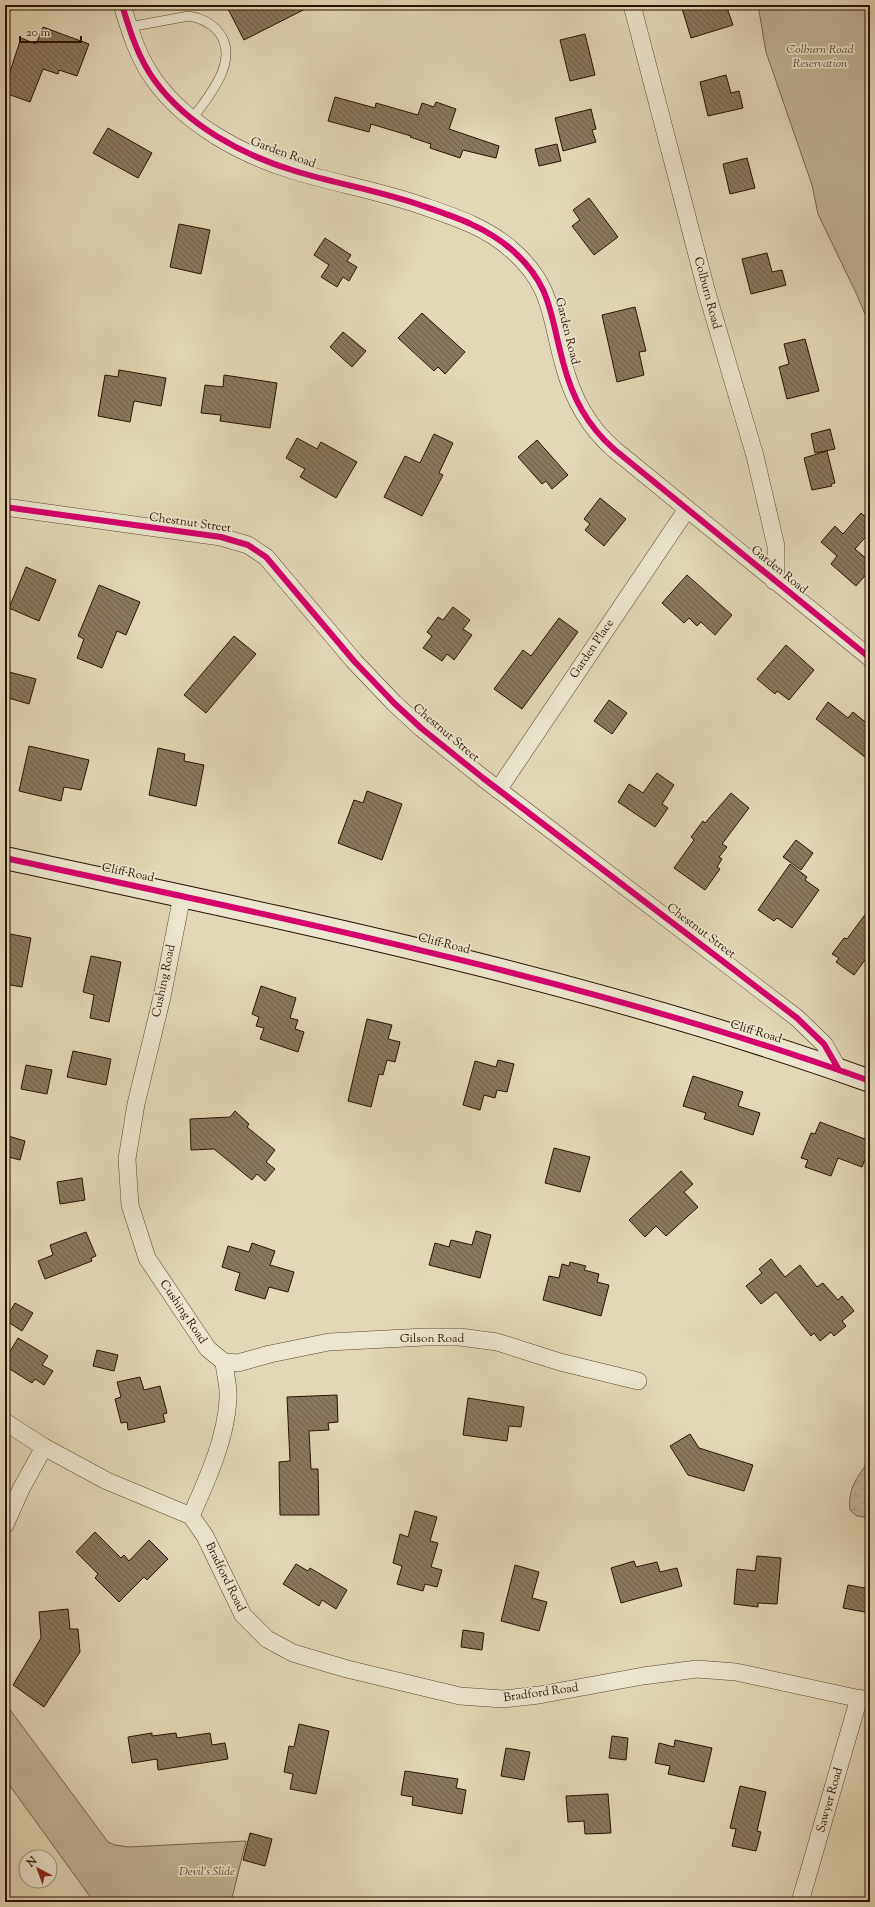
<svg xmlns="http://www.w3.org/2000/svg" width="875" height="1907" font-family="'Sorts Mill Goudy',serif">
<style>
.wetland{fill:url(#wetland-marsh);stroke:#75644c}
.park{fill:#c2b698;stroke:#75644c}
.building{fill:url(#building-back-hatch);stroke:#281101}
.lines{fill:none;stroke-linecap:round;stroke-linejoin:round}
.lane-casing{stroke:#56432e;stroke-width:10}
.street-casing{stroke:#56432e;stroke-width:18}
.secondary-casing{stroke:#281101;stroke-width:24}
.lane{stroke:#ece6d0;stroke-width:9}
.street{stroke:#ece6d0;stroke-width:17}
.secondary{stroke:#ece6d0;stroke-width:22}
.cycleway-casing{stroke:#ece6d0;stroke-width:8}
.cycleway{stroke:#d6006c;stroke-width:6}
.labels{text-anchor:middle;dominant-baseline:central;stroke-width:3.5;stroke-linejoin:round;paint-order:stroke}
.park-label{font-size:12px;font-style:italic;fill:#5e4b36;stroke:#ece6d0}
.street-label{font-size:12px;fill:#281101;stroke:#ece6d0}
</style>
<defs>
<pattern id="wetland-marsh" width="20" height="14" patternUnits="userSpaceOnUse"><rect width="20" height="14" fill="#c2b698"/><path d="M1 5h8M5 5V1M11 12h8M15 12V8" fill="none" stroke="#a79b81"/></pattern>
<pattern id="building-back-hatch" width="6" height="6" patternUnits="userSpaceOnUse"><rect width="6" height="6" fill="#897860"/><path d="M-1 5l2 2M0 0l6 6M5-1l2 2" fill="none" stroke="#70614d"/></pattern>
</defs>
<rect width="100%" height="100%" fill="#e2d8b7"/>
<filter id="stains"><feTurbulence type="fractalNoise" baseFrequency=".005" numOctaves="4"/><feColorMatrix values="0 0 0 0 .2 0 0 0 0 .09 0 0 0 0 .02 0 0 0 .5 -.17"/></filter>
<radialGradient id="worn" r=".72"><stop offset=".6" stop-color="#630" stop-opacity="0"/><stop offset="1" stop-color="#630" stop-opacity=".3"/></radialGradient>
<path class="wetland" d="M 870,1460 L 870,1518 L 857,1516 L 850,1510 C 847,1490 858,1475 870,1460 Z"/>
<path class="park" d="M 758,5 L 870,5 L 870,326 L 857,295 L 818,214 L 812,185 L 766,52 Z
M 5,1703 L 108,1842 L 115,1845 L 129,1847 L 246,1841 L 231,1902 L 94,1902 L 5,1779 Z"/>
<path class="building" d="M 226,5 L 313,5 L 244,40 Z
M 681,5 L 726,5 L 733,25 L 691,38 Z
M 43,27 L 89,44 L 77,76 L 59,70 L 58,74 L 43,69 L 30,102 L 5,93 L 5,87 L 21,38 L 36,44 Z
M 585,34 L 595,75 L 570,81 L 560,40 Z
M 726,75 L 731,93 L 739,91 L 743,108 L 708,116 L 700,82 Z
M 335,97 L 375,108 L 376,103 L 418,115 L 422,103 L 434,107 L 436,102 L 456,109 L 449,129 L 499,146 L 496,158 L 463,150 L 460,158 L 430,148 L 431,144 L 410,137 L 411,136 L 371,124 L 369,132 L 328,121 Z
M 591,109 L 596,129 L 592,130 L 596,142 L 563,151 L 555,118 Z
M 108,128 L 152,153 L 138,178 L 93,153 Z
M 557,144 L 561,161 L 539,166 L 535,149 Z
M 747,158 L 755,188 L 730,194 L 723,164 Z
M 589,198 L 618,237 L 594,255 L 572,226 L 580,220 L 573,210 Z
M 179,224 L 210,230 L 201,274 L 170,267 Z
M 325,238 L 351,255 L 347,261 L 357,267 L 349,281 L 343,277 L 337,287 L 321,277 L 329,265 L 314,255 Z
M 767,253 L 772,272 L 782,270 L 786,285 L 751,294 L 742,259 Z
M 635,307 L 646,351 L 639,352 L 644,375 L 617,382 L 602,315 Z
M 422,313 L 465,352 L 445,374 L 438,367 L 434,371 L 398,338 Z
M 343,332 L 366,351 L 352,367 L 330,347 Z
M 805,339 L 819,391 L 787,399 L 779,367 L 789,364 L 784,344 Z
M 119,370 L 166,378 L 161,406 L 134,401 L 130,422 L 98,416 L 105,375 L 118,377 Z
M 224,375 L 277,383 L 270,428 L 220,421 L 221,415 L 201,413 L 205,385 L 223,387 Z
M 830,429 L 835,449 L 815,453 L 811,434 Z
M 434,434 L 453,443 L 439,473 L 443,475 L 422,516 L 384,497 L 405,456 L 420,463 Z
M 297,438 L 317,449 L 321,442 L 357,462 L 336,498 L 300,477 L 305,469 L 286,458 Z
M 537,440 L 568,475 L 552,489 L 546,481 L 542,484 L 518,457 Z
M 827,451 L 835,483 L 831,484 L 832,486 L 812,490 L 804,458 Z
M 600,498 L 626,519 L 604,546 L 585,530 L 590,524 L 584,519 Z
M 861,513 L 870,521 L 870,532 L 855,549 L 870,562 L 870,570 L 856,586 L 831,564 L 837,556 L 821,542 L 835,526 L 843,534 Z
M 26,567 L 56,580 L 39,621 L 9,608 Z
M 687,575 L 732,615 L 715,635 L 701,622 L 697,626 L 689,618 L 684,623 L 662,603 Z
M 99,585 L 140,602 L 126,635 L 117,631 L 102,668 L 77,658 L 84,639 L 78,636 Z
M 453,607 L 470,620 L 463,629 L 472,635 L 454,660 L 447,654 L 442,661 L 423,648 L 432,636 L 427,632 L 438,617 L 443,620 Z
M 559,618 L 578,632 L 522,709 L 494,689 L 523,650 L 531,656 Z
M 234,636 L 256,654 L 206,713 L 184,695 Z
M 786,645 L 814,670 L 789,700 L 777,691 L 775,694 L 757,679 Z
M 9,672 L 36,679 L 29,704 L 5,697 L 5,687 Z
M 609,700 L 627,713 L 612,734 L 594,721 Z
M 828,702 L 848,718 L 853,712 L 870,726 L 870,761 L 816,719 Z
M 29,746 L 89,760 L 81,790 L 64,787 L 61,801 L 19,791 Z
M 158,748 L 185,754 L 184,761 L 204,765 L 196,806 L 149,795 Z
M 657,773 L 674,785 L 662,804 L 668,808 L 655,827 L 618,802 L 629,784 L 643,793 Z
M 367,791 L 402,804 L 382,860 L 338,843 L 354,800 L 363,803 Z
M 731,793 L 749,808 L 722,844 L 727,847 L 719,857 L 722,859 L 717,867 L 720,869 L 705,890 L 674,868 L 694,840 L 691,837 L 703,821 L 705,823 Z
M 796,840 L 813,853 L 801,870 L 783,857 Z
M 790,864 L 807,877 L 805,880 L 819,890 L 792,928 L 777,918 L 774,921 L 758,910 Z
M 870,908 L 870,953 L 854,975 L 836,962 L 839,958 L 832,954 L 844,938 L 847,939 Z
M 5,933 L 31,938 L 22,987 L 5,984 Z
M 91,956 L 121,962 L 109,1022 L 90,1018 L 94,995 L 83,992 Z
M 261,986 L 296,998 L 290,1018 L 298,1020 L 295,1029 L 304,1032 L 298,1052 L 260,1039 L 264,1028 L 256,1026 L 259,1017 L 252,1014 Z
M 367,1019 L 392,1025 L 388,1039 L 400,1042 L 395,1062 L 387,1060 L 383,1075 L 379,1074 L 371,1107 L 348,1101 Z
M 73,1051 L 111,1059 L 106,1085 L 67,1077 Z
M 498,1060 L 514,1064 L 507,1092 L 497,1090 L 495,1098 L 484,1095 L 480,1110 L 463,1105 L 475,1061 L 496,1067 Z
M 26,1065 L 52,1070 L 47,1094 L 21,1089 Z
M 693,1076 L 743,1092 L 738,1106 L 760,1113 L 753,1135 L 704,1119 L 706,1113 L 683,1106 Z
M 235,1111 L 249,1124 L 247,1127 L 275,1150 L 266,1162 L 275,1169 L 265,1181 L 257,1174 L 252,1180 L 214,1149 L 191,1150 L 190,1119 L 230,1117 Z
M 820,1122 L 870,1141 L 870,1146 L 862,1167 L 838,1158 L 831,1176 L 805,1167 L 808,1160 L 801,1158 L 811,1133 L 815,1134 Z
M 5,1135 L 25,1141 L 20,1160 L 5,1156 Z
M 554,1148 L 590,1157 L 580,1192 L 545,1183 Z
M 681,1171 L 693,1184 L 684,1192 L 698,1207 L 666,1236 L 656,1226 L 645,1237 L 629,1220 Z
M 82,1178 L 85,1200 L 60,1204 L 57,1182 Z
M 476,1231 L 491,1235 L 480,1278 L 429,1265 L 435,1243 L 449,1247 L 451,1240 L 472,1245 Z
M 86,1232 L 96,1256 L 91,1258 L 92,1261 L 45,1279 L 38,1261 L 53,1255 L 50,1245 Z
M 252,1243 L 275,1251 L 270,1265 L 294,1272 L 288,1292 L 269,1287 L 265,1299 L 235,1290 L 240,1273 L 222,1267 L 228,1246 L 249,1252 Z
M 771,1259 L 785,1277 L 800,1265 L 817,1287 L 823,1283 L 838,1300 L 842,1296 L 854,1311 L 842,1321 L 846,1326 L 834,1336 L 831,1332 L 820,1341 L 814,1333 L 811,1336 L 776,1292 L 761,1304 L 746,1286 L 762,1273 L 759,1269 Z
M 570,1262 L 586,1266 L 584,1270 L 599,1274 L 597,1282 L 609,1285 L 601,1316 L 543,1300 L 549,1276 L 559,1278 L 562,1264 L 569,1266 Z
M 15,1303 L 33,1313 L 22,1331 L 5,1320 Z
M 18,1338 L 48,1356 L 42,1365 L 53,1371 L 44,1385 L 35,1379 L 32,1383 L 5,1366 L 5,1360 Z
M 97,1350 L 118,1355 L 114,1371 L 93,1366 Z
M 140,1377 L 144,1390 L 160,1386 L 167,1413 L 163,1414 L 165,1422 L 128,1430 L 127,1422 L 121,1423 L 115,1399 L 121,1397 L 117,1382 Z
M 337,1395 L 338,1422 L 328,1423 L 329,1430 L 309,1431 L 311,1469 L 318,1469 L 319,1515 L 280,1515 L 279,1462 L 290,1461 L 287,1397 Z
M 468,1398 L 524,1407 L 521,1427 L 509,1426 L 507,1441 L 463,1435 Z
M 690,1434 L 699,1448 L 753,1465 L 744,1491 L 688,1475 L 670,1446 Z
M 415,1511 L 437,1517 L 430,1541 L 438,1543 L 431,1567 L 442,1570 L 437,1587 L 425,1584 L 423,1591 L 397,1584 L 402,1566 L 393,1563 L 400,1534 L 408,1537 Z
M 95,1532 L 121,1558 L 124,1555 L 129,1561 L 149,1540 L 168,1559 L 147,1580 L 144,1577 L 119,1602 L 95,1578 L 98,1574 L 76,1552 Z
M 757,1556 L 781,1558 L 777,1604 L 758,1603 L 758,1607 L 734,1604 L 737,1569 L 755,1571 Z
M 634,1561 L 636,1567 L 657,1562 L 660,1572 L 677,1568 L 682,1586 L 621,1603 L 611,1568 Z
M 296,1564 L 308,1571 L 310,1568 L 347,1590 L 336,1609 L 322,1600 L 319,1606 L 283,1584 Z
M 515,1565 L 539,1572 L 532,1598 L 547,1602 L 539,1631 L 501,1621 Z
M 848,1585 L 870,1589 L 870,1613 L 843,1608 Z
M 68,1609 L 70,1629 L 78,1629 L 80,1652 L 44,1707 L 13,1685 L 41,1638 L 39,1612 Z
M 463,1630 L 484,1633 L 482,1650 L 461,1647 Z
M 299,1724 L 329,1731 L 316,1794 L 290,1789 L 293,1774 L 284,1772 L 289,1746 L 294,1747 Z
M 152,1733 L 152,1736 L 176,1733 L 177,1738 L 210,1733 L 212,1745 L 225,1743 L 228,1759 L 158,1770 L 157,1759 L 132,1763 L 128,1737 Z
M 612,1736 L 628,1738 L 626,1760 L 609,1758 Z
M 675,1740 L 712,1748 L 704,1782 L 668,1774 L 670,1766 L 655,1763 L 659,1743 L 674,1747 Z
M 506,1748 L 530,1752 L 524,1780 L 501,1776 Z
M 405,1771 L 458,1779 L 456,1788 L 466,1790 L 462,1814 L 412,1805 L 413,1797 L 401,1795 Z
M 740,1786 L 766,1792 L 757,1831 L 761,1832 L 756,1851 L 732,1846 L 736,1829 L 730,1828 Z
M 608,1794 L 611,1833 L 585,1834 L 584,1821 L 568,1822 L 566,1796 Z
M 250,1833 L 272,1839 L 265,1866 L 243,1860 Z"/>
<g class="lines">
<defs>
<path id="lane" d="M 129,27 L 189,16 C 200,18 208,21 216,29 C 243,57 209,96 192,119"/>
<path id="street" d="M 122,5 C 130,31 138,58 155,81 C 187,125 242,155 295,171 C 337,184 381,191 423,206 C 455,217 486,227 512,250 C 552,285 550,315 563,362 C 572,397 587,426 615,450 L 870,658
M 632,5 L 707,293 L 755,456 L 776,546 L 776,569 L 774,581
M 5,507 L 221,537 L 248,545 L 266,557 L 354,661 L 394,703 L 421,728 L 483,778 L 797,1018 L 824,1044 L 839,1070
M 498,790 L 687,509
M 224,1362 L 238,1363 L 270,1354 L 329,1342 L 425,1337 L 460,1337 L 497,1342 L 560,1362 L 638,1381
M 5,1422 L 44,1447 L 107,1481 L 191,1516 C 207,1480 226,1439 228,1399 C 229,1387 225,1374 224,1362 L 208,1349 L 147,1258 L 130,1205 L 127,1159 L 136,1104 L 162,997 L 182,896
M 191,1516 L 205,1536 L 243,1615 L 267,1639 L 293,1653 L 347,1669 L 460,1696 L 503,1699 L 539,1695 L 643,1676 L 697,1669 L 736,1672 L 870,1701
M 5,1525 L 21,1489 L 44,1447
M 800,1902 L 859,1698"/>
<path id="secondary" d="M 5,858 C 296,921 589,980 870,1081"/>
</defs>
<use href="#lane" class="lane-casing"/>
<use href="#street" class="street-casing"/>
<use href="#secondary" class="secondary-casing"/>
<use href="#lane" class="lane"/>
<use href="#street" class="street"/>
<use href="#secondary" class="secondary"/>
<defs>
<path id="cycleway" d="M 122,5 C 130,31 138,58 155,81 C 187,125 242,155 295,171 C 337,184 381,191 423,206 C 455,217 486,227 512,250 C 552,285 550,315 563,362 C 572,397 587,426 615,450 L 870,658
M 5,507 L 221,537 L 248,545 L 266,557 L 354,661 L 394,703 L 421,728 L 483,778 L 797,1018 L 824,1044 L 839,1070
M 5,858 C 296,921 589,980 870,1081"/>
</defs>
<use href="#cycleway" class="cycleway-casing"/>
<use href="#cycleway" class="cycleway"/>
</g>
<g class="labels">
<g class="park-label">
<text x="820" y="50">Colburn Road<tspan x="820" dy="14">Reservation</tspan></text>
<text x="207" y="1872">Devil's Slide</text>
</g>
<g class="street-label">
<text transform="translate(283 153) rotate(20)">Garden Road</text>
<text transform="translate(707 293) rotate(75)">Colburn Road</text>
<text transform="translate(567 331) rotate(76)">Garden Road</text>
<text transform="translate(190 523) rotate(8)">Chestnut Street</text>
<text transform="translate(779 570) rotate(39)">Garden Road</text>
<text transform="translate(592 649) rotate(-56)">Garden Place</text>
<text transform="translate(446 733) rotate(40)">Chestnut Street</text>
<text transform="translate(128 873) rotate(12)">Cliff Road</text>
<text transform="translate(701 931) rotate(37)">Chestnut Street</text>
<text transform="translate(444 944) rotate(14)">Cliff Road</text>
<text transform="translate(164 981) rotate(-78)">Cushing Road</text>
<text transform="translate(756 1032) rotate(17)">Cliff Road</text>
<text transform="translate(183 1312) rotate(56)">Cushing Road</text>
<text x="432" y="1339">Gilson Road</text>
<text transform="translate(225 1577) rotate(64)">Bradford Road</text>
<text transform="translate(541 1693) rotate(-8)">Bradford Road</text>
<text transform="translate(830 1800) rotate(-74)">Sawyer Road</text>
</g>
</g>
<rect width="875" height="1907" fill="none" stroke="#e2d8b7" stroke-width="20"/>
<rect x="6" y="6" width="863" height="1895" fill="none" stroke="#281101" stroke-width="2"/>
<rect x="10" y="10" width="855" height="1887" fill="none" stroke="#281101"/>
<g transform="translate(38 1869) rotate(319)"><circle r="19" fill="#ece6d0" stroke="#9e917d"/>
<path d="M0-3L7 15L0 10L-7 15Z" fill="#8f2418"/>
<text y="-6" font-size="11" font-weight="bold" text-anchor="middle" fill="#281101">N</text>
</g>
<path d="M20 36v6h61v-6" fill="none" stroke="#281101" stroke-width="2"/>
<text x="26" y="36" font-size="12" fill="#281101" stroke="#ece6d0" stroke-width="3" paint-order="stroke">20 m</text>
<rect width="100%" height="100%" filter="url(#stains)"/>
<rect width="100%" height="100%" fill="url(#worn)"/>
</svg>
